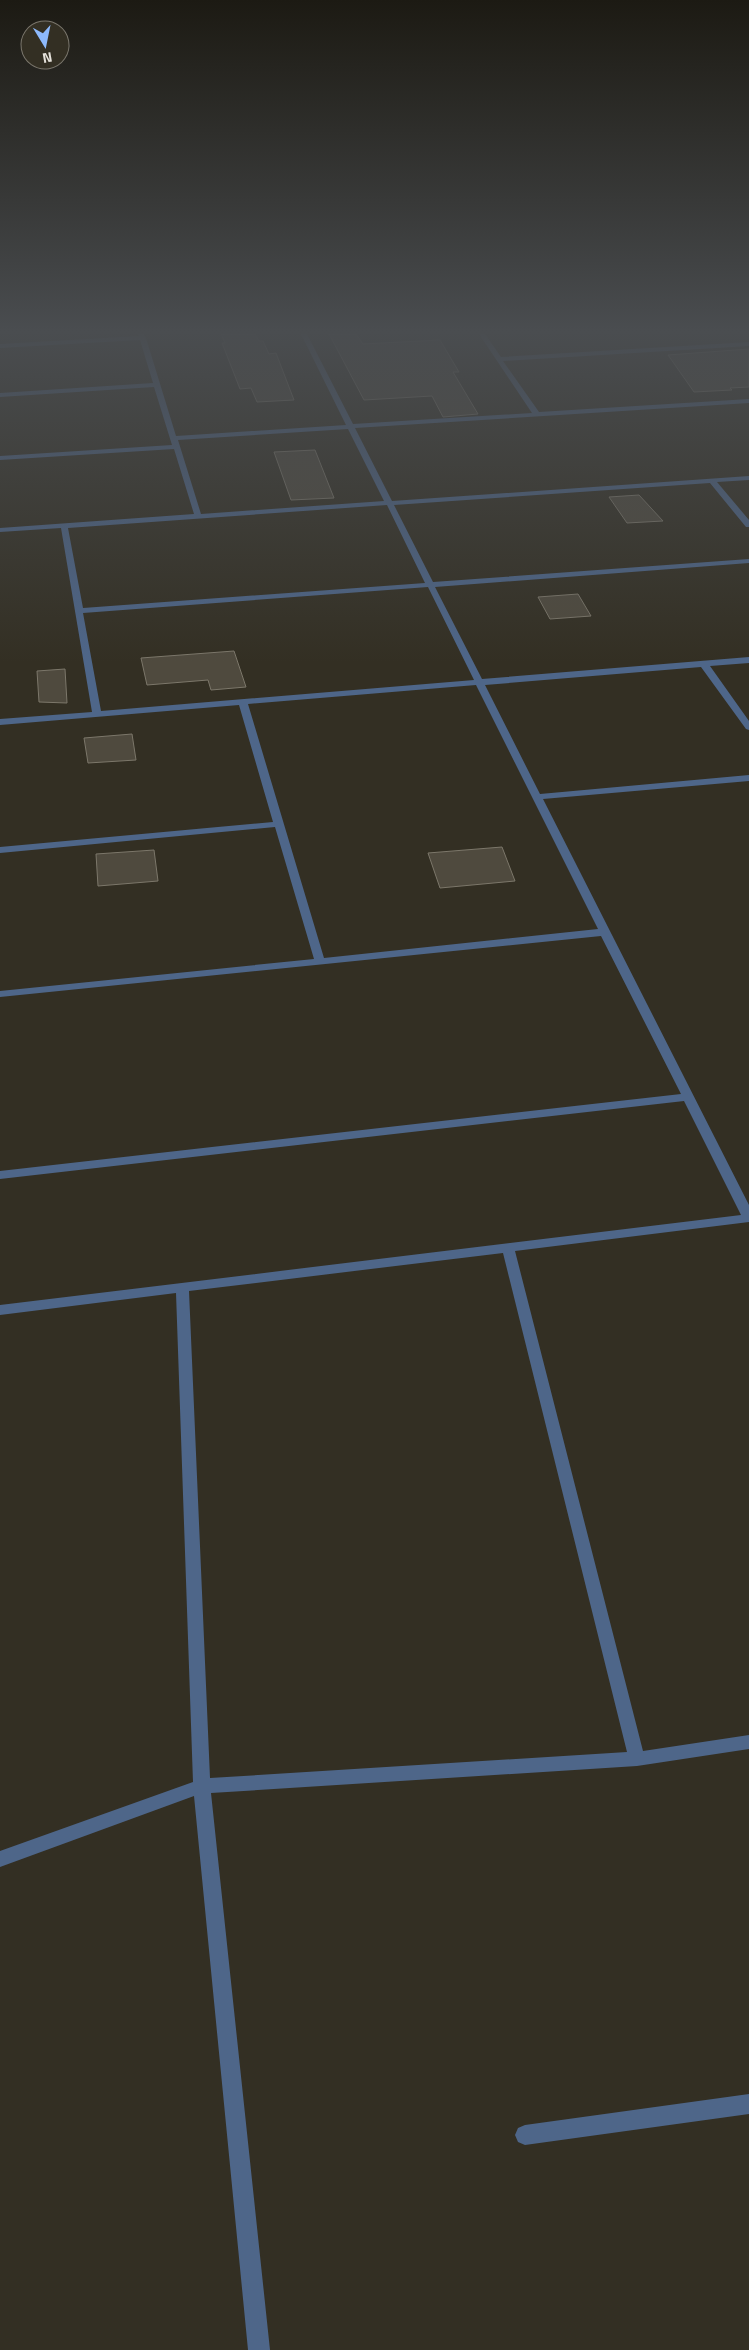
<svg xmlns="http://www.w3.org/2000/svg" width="749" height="2350" font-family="'Titillium Web',sans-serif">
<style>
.building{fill:#4f4a3e;stroke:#7c776a}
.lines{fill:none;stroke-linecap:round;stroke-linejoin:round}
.street{fill:#4e6689;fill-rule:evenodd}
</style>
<rect width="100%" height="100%" fill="#332f23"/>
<path class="building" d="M 221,334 L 255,334 L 259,341 L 263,341 L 269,354 L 276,353 L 294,400 L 257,402 L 251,388 L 240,389 L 222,343 L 225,343 Z
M 329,334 L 356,334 L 363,344 L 440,340 L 459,372 L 453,372 L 478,414 L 443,417 L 432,396 L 364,400 Z
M 749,349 L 749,387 L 730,388 L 732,390 L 694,392 L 668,355 Z
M 315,450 L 334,498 L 291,500 L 274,452 Z
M 639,495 L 663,521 L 627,523 L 609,497 Z
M 578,594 L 591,616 L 550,619 L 538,597 Z
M 234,651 L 246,687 L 211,690 L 208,680 L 147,685 L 141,658 Z
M 65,669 L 67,703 L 39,702 L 37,671 Z
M 132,734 L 136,760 L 88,763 L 84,738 Z
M 502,847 L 515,881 L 440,888 L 428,853 Z
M 154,850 L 158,881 L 98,886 L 96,854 Z"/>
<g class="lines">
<path class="street" d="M 138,334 L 144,334 L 146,338 L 176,436 L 346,425 L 301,334 L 307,334 L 353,424 L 532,413 L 479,334 L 485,334 L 501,357 L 749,342 L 749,346 L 503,361 L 539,412 L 749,399 L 749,403 L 355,428 L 392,501 L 749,476 L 749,480 L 717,482 L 749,520 L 749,527 L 746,527 L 710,483 L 394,505 L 433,582 L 749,559 L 749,563 L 435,587 L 482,679 L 749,657 L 749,663 L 710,666 L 749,721 L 749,730 L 746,729 L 701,667 L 485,685 L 540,794 L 749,775 L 749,781 L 543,799 L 749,1205 L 749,1222 L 515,1251 L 643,1751 L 749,1735 L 749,1749 L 637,1766 L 211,1793 L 270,2350 L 248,2350 L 194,1796 L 0,1867 L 0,1851 L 193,1782 L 176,1293 L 0,1315 L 0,1305 L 741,1215 L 684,1101 L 0,1179 L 0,1171 L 681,1094 L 601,936 L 0,997 L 0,991 L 314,959 L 275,827 L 0,853 L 0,847 L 273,822 L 239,705 L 0,725 L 0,719 L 92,712 L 61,528 L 0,532 L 0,528 L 194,514 L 174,449 L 0,460 L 0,456 L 172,445 L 154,387 L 0,397 L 0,393 L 153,383 L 140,340 L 0,348 L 0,344 L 139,336 ZM 348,429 L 384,501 L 201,514 L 178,440 ZM 387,505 L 425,583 L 83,608 L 68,528 ZM 428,587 L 474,680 L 101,711 L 83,613 ZM 476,685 L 598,929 L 324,958 L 248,704 ZM 503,1253 L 627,1752 L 210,1778 L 189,1291 Z
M 749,2094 L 749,2114 L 525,2145 L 518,2142 L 515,2135 L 518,2128 L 525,2125 Z"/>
</g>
<linearGradient id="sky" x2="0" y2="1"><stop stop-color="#1c1a13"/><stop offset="0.5" stop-color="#4a4d50"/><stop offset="1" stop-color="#4a4d50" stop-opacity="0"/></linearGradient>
<rect width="749" height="663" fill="url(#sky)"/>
<g transform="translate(45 45) rotate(170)"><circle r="24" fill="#332f23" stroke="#7b776d"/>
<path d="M0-4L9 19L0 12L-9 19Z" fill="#8db9fc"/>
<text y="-8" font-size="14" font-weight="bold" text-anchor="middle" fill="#e6e3dc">N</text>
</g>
</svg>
